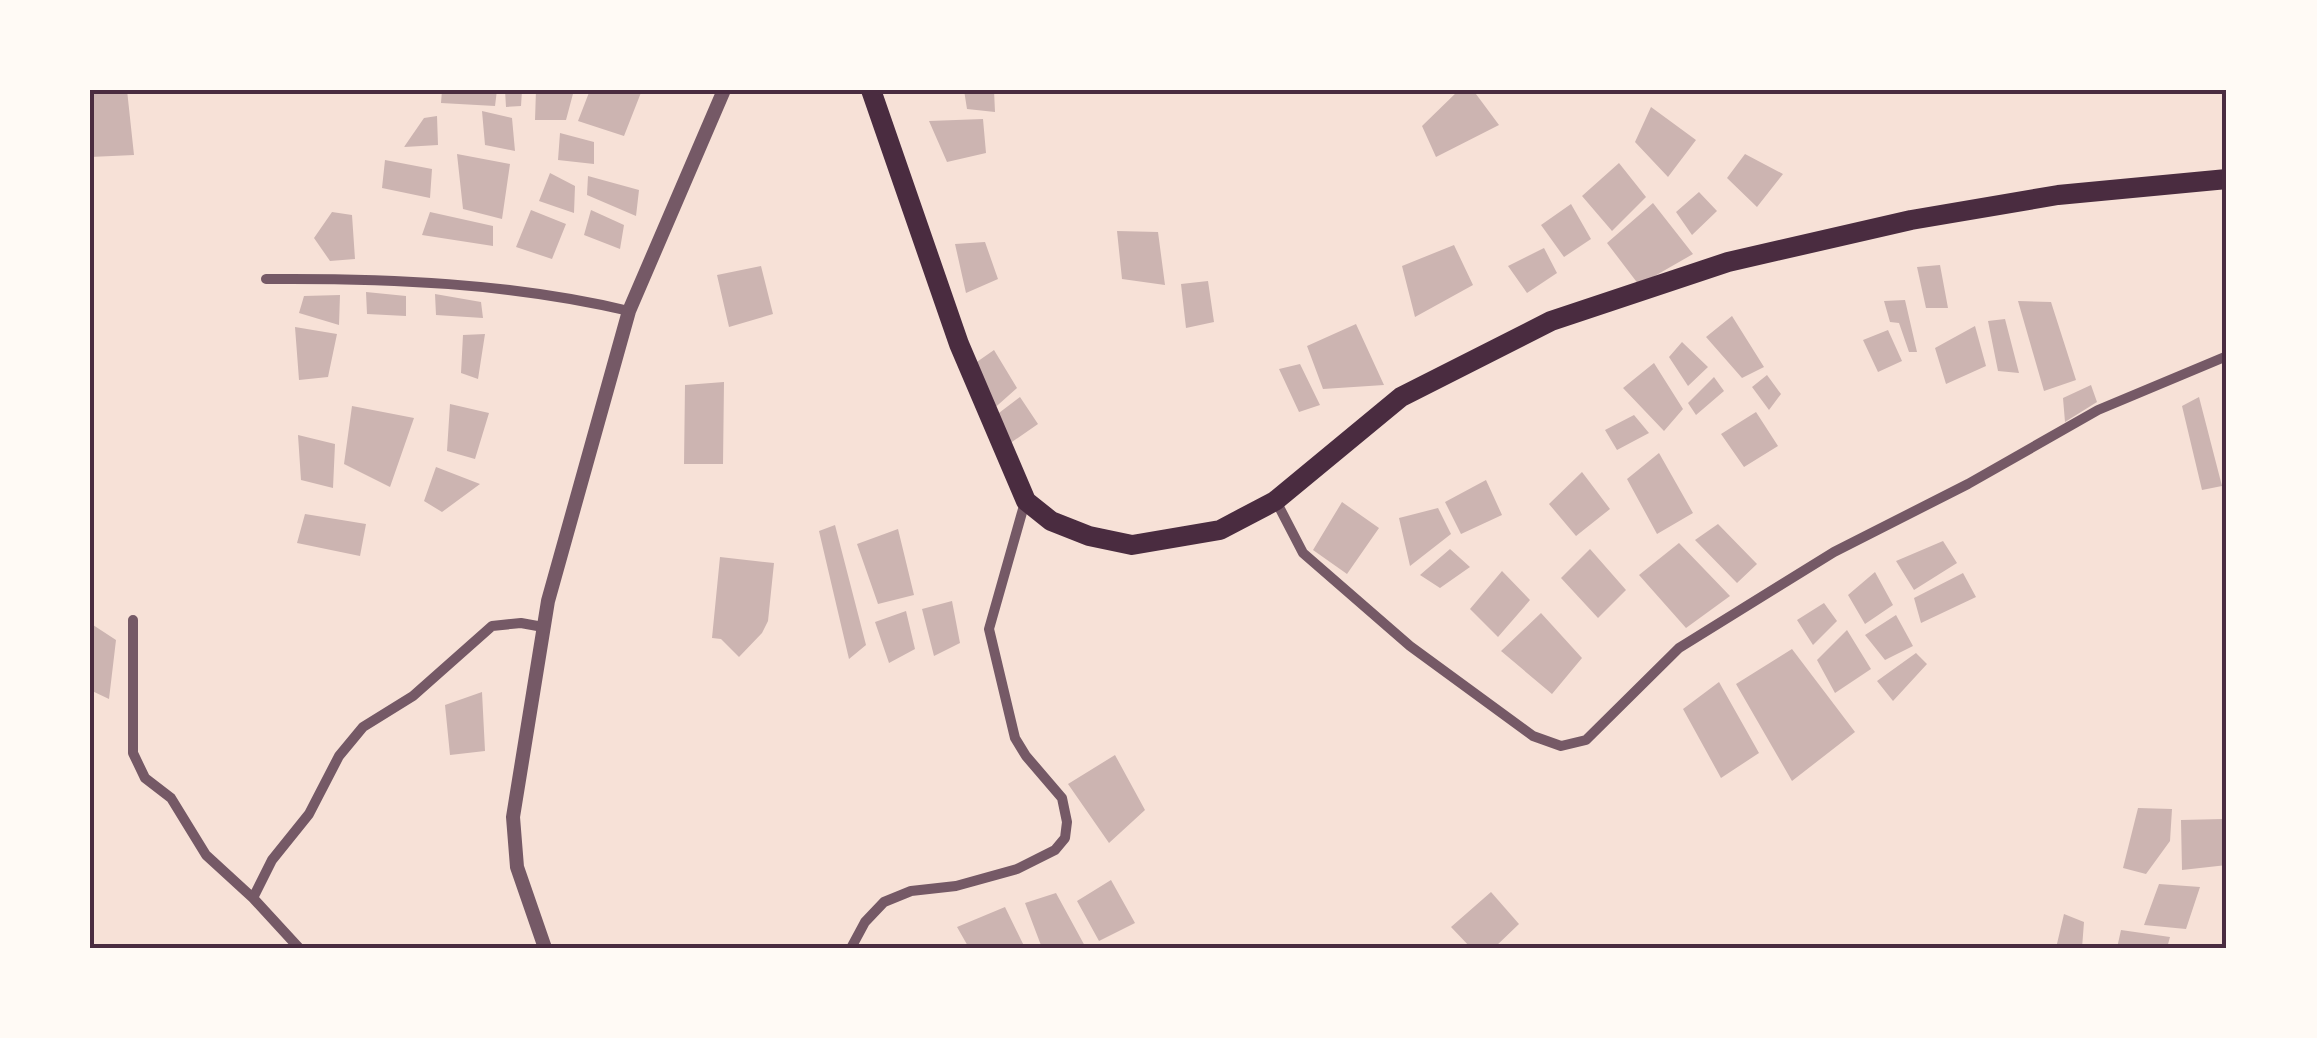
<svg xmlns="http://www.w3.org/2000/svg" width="2317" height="1038" font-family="'Work Sans',sans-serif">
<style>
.building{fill:#ccb4b1}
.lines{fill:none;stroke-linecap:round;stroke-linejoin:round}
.minor{stroke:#755966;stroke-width:10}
.tertiary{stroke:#755966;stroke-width:14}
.trunk{stroke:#4a2c40;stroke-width:20}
.neatline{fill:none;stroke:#4a2c40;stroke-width:4}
</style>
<rect width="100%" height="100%" fill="#f7e1d7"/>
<path class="building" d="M 90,90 L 127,90 L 134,155 L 90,157 Z
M 442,90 L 497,90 L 495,106 L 441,103 Z
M 505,90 L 522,90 L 521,106 L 506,107 Z
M 536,90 L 574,90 L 566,120 L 535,120 Z
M 590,90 L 642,90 L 624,136 L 578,121 Z
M 964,90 L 994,90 L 995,112 L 967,109 Z
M 1459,90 L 1473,90 L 1499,125 L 1436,157 L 1422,126 Z
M 1651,107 L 1696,140 L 1668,177 L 1635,142 Z
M 482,111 L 512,118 L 515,151 L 485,145 Z
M 437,116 L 438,145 L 404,147 L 424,118 Z
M 983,119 L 986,153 L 947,162 L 929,121 Z
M 560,133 L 594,142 L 594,164 L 558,160 Z
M 457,154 L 510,164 L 502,219 L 463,209 Z
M 1745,154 L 1783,174 L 1757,207 L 1727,178 Z
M 385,160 L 432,169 L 430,198 L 382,188 Z
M 1619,163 L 1646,197 L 1612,231 L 1582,196 Z
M 550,173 L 575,186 L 574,213 L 539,201 Z
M 588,176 L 639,190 L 636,216 L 587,195 Z
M 1699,192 L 1717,211 L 1692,235 L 1676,212 Z
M 1653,203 L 1693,254 L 1639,285 L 1607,243 Z
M 1571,204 L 1591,239 L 1564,257 L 1541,225 Z
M 531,210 L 566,224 L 552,259 L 516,247 Z
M 591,210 L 624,225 L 620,249 L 584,235 Z
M 332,212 L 352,215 L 355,259 L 330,261 L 314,238 Z
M 430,212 L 493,226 L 493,246 L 422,235 Z
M 1117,231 L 1158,232 L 1165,285 L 1122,279 Z
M 985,242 L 998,279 L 966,293 L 955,244 Z
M 1454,245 L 1473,285 L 1415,317 L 1402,266 Z
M 1544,248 L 1557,273 L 1527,293 L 1508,266 Z
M 1940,265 L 1948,308 L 1926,308 L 1917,267 Z
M 761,266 L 773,314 L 729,327 L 717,275 Z
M 1208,281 L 1214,322 L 1186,328 L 1181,284 Z
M 366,292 L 406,296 L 406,316 L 367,314 Z
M 435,294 L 481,302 L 483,318 L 436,315 Z
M 340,295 L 339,325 L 299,313 L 304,296 Z
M 1905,300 L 1917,352 L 1909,352 L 1899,323 L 1890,322 L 1884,301 Z
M 2018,301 L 2051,302 L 2076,380 L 2044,391 Z
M 1732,316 L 1764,367 L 1742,378 L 1706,337 Z
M 2005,319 L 2019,373 L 1998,371 L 1988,321 Z
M 1356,324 L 1384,385 L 1323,389 L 1307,346 Z
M 1975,326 L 1986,366 L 1946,384 L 1935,348 Z
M 295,327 L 337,334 L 328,377 L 299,380 Z
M 1888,330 L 1902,361 L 1878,372 L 1863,340 Z
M 485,334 L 478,379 L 461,373 L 463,335 Z
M 1682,342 L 1708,367 L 1688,386 L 1669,357 Z
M 994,350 L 1017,388 L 990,412 L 961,373 Z
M 1654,363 L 1683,409 L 1664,431 L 1623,388 Z
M 1300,364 L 1320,405 L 1299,412 L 1279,369 Z
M 1767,375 L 1781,394 L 1769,410 L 1752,387 Z
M 1714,377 L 1724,391 L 1696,415 L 1688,403 Z
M 724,382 L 723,464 L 684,464 L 685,385 Z
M 2091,385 L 2097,402 L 2065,422 L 2063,398 Z
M 1020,397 L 1038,424 L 1006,446 L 987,422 Z
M 2199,397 L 2222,486 L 2202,490 L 2182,406 Z
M 450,404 L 489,413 L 475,459 L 447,451 Z
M 352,406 L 414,418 L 390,487 L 344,464 Z
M 1756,412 L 1778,446 L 1744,467 L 1721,434 Z
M 1634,415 L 1649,433 L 1617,450 L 1605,430 Z
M 298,435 L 335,444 L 333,488 L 301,480 Z
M 1659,453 L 1693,513 L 1657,534 L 1627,479 Z
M 436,467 L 480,484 L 442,512 L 424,501 Z
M 1582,472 L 1610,509 L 1576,536 L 1549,504 Z
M 1486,480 L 1502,515 L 1461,534 L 1445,502 Z
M 1342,502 L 1379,528 L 1347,574 L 1313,550 Z
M 1438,508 L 1451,534 L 1410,566 L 1399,518 Z
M 305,514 L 366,524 L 360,556 L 297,543 Z
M 1718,524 L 1757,564 L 1737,583 L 1695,540 Z
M 835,525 L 866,645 L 849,659 L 819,531 Z
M 898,529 L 914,595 L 878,604 L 857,544 Z
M 1943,541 L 1957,563 L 1914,590 L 1896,561 Z
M 1679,543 L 1730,596 L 1686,628 L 1639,575 Z
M 1450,549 L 1470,567 L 1440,588 L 1420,575 Z
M 1590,549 L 1626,590 L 1598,618 L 1561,578 Z
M 720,557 L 774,563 L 768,621 L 762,633 L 739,657 L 721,639 L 712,638 Z
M 1502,571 L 1530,600 L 1498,637 L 1470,609 Z
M 1875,572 L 1893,605 L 1865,624 L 1848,595 Z
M 1963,573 L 1976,597 L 1921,623 L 1914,598 Z
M 952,601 L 960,643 L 934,656 L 922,609 Z
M 1824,603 L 1837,621 L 1813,645 L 1797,620 Z
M 906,611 L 915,649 L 889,663 L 875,622 Z
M 1541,613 L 1582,658 L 1552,694 L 1501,651 Z
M 1896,615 L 1913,646 L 1885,660 L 1865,635 Z
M 90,623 L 116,640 L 109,699 L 90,690 Z
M 1847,630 L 1871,669 L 1835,693 L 1817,660 Z
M 1792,649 L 1855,732 L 1792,781 L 1736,684 Z
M 1916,653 L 1927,664 L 1893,701 L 1877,681 Z
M 1719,682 L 1759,753 L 1721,778 L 1683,709 Z
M 482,692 L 485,751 L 450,755 L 445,705 Z
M 1115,755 L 1145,810 L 1109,843 L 1068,784 Z
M 2138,808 L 2172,809 L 2170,841 L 2146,874 L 2123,868 Z
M 2223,819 L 2227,865 L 2182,870 L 2181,820 Z
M 1111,880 L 1135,923 L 1099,941 L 1077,901 Z
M 2159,884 L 2200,887 L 2186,929 L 2144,925 Z
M 1491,892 L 1519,924 L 1494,948 L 1471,948 L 1451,927 Z
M 1056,893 L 1086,948 L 1042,948 L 1025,903 Z
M 1005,907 L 1025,948 L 969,948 L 957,927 Z
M 2064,914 L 2084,922 L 2082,948 L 2056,948 Z
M 2121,930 L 2170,937 L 2167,948 L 2117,948 Z"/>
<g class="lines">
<path class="minor" d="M 266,279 C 387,278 511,283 629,311
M 1276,501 L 1303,553 L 1410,646 L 1533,736 L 1561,746 L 1586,740 L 1679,648 L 1834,552 L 1968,484 L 2098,410 L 2227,356
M 133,620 L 133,753 L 145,778 L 171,798 L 206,855 L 253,898 L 299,948
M 253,898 L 272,860 L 309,814 L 339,756 L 363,727 L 413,696 L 492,626 L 521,623 L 543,627
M 851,948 L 865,922 L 884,902 L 911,891 L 956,886 L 1017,869 L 1055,850 L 1065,838 L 1067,822 L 1062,798 L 1026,756 L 1015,738 L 989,629 L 1025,502"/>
<path class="tertiary" d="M 545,948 L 517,867 L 513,817 L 548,601 L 629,311 L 724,90"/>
<path class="trunk" d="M 871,90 L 959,344 L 1026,501 L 1051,521 L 1089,536 L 1132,545 L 1220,530 L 1275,501 L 1401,397 L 1551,321 L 1728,262 L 1911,220 L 2058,195 L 2227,179"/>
</g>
<rect width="2317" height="1038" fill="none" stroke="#fffaf5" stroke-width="185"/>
<rect x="92" y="92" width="2132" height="854" class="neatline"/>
</svg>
